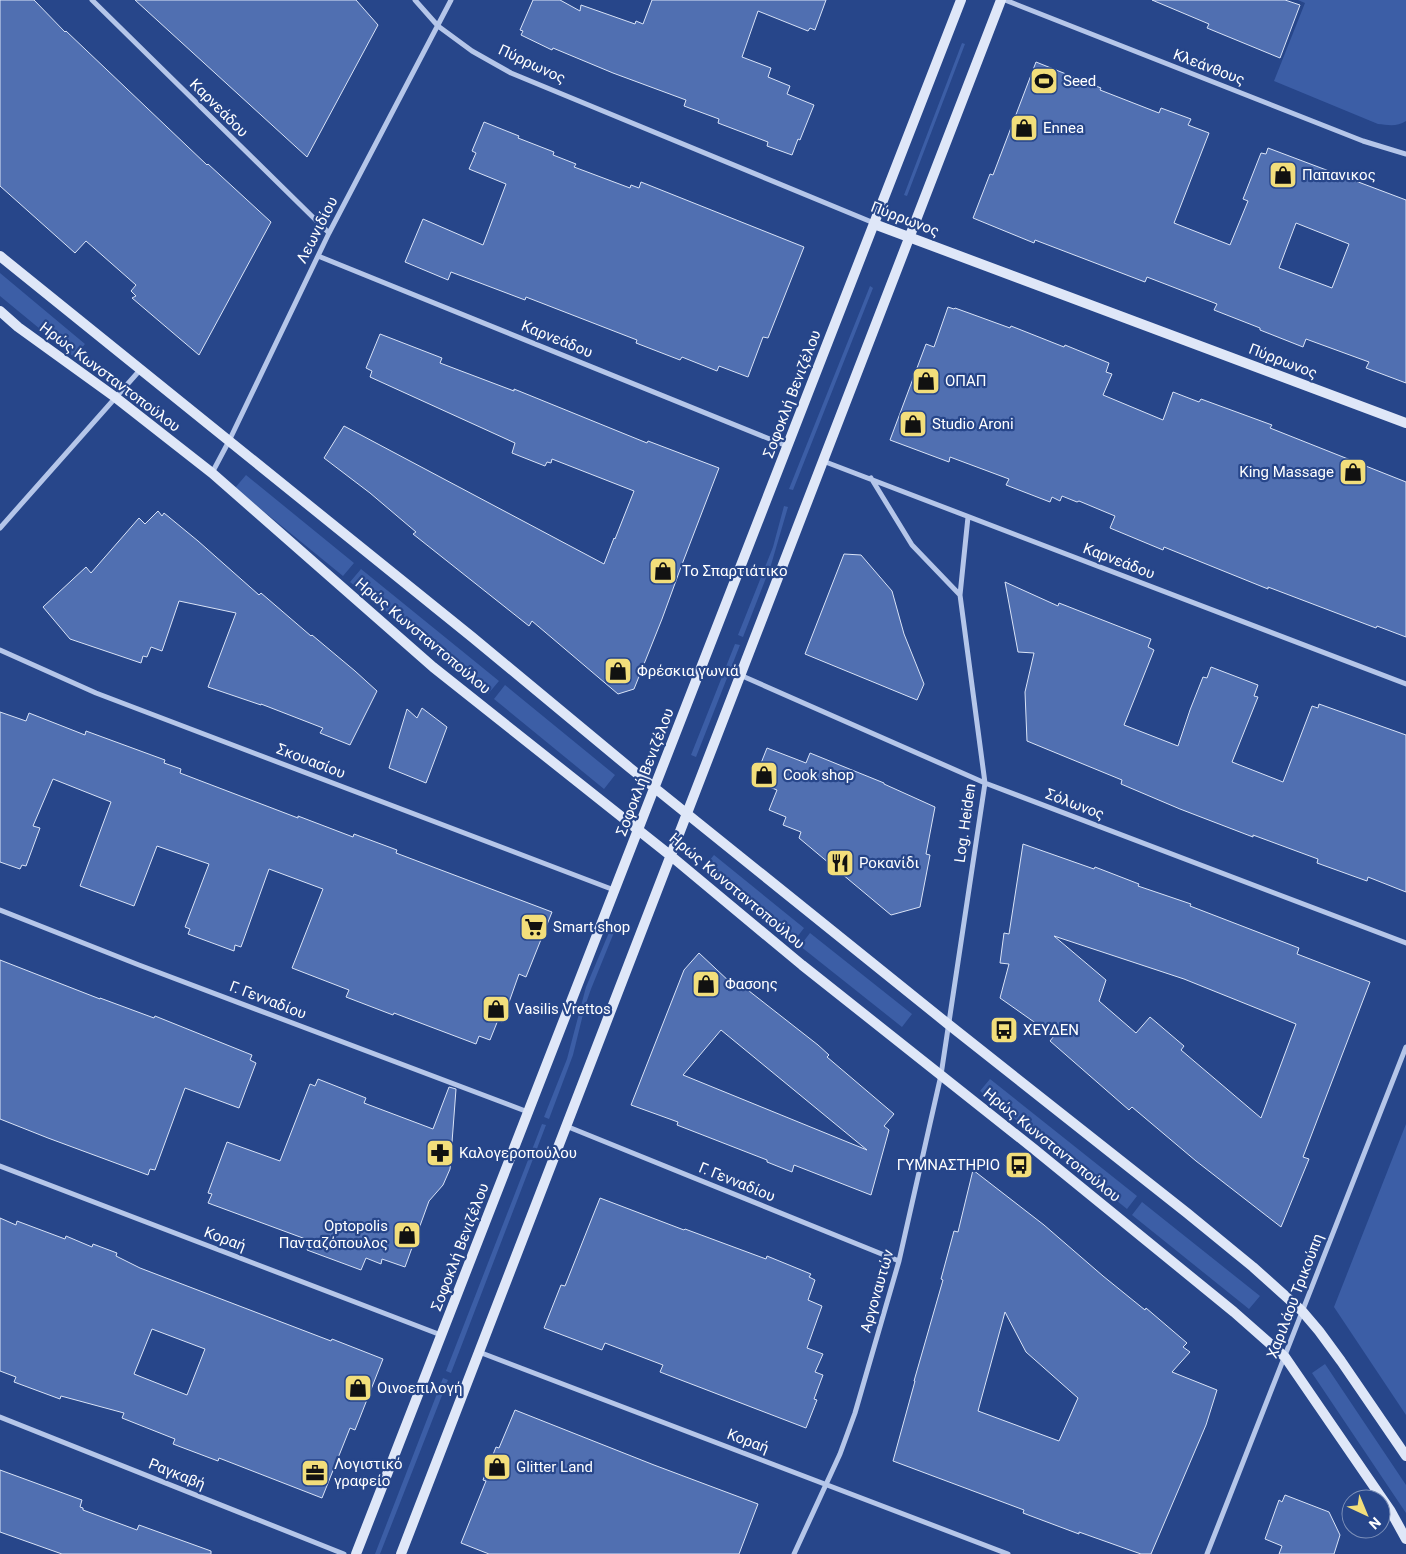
<svg xmlns="http://www.w3.org/2000/svg" width="1406" height="1554" font-family="Roboto,sans-serif">
<style>
.green{fill:#3c5ea6}
.building{fill:#506fb1;stroke:#d9e3f7;fill-rule:evenodd}
.lines{fill:none;stroke-linecap:round;stroke-linejoin:round}
.street{stroke:#b5c6e9;stroke-width:5}
.secondary{stroke:#dfe7f8;stroke-width:10}
.labels{text-anchor:middle;dominant-baseline:central;stroke-width:4.5;stroke-linejoin:round;paint-order:stroke}
.street-label{font-size:15px;fill:#fff;stroke:#27468a}
.poi-label{font-size:15px;fill:#fff;stroke:#27468a;text-anchor:start}
</style>
<rect width="100%" height="100%" fill="#27468a"/>
<path class="green" d="M 1298,0 L 1406,0 L 1406,121 C 1397,127 1388,125 1378,124 L 1274,81 L 1305,3 Z
M 962,43 L 965,44 L 907,196 L 904,195 Z
M 0,273 L 85,344 L 74,357 L 0,296 Z
M 870,286 L 873,288 L 793,490 L 789,489 Z
M 246,475 L 354,563 L 343,576 L 235,488 Z
M 784,506 L 788,507 L 771,565 L 743,637 L 738,635 L 773,547 Z
M 361,569 L 499,681 L 488,694 L 350,582 Z
M 735,644 L 740,645 L 696,757 L 691,755 Z
M 505,685 L 615,775 L 604,789 L 494,699 Z
M 714,855 L 804,928 L 794,941 L 703,868 Z
M 613,923 L 617,925 L 591,989 L 585,1006 L 573,1055 L 549,1119 L 544,1117 L 567,1059 L 586,987 Z
M 810,933 L 912,1014 L 902,1027 L 800,946 Z
M 990,1079 L 1137,1196 L 1127,1209 L 980,1091 Z
M 542,1124 L 546,1125 L 451,1373 L 446,1371 Z
M 1406,1124 L 1406,1415 L 1334,1307 Z
M 1142,1202 L 1260,1296 L 1249,1309 L 1132,1215 Z
M 1325,1364 L 1406,1485 L 1406,1513 L 1312,1373 Z
M 443,1378 L 448,1380 L 380,1554 L 375,1554 Z"/>
<path class="building" d="M 0,0 L 34,0 L 65,32 L 66,31 L 207,165 L 208,164 L 271,222 L 199,355 L 132,298 L 136,296 L 131,291 L 136,285 L 86,241 L 75,253 L 0,186 Z
M 135,0 L 356,0 L 378,25 L 307,157 Z
M 533,0 L 560,0 L 580,11 L 581,5 L 635,24 L 636,21 L 643,24 L 652,0 L 826,0 L 815,30 L 810,28 L 808,31 L 758,11 L 742,57 L 771,68 L 768,77 L 790,86 L 787,94 L 814,105 L 800,140 L 798,139 L 792,155 L 767,146 L 768,142 L 718,123 L 719,119 L 684,106 L 686,100 L 613,73 L 553,48 L 552,50 L 521,35 L 523,31 L 520,30 Z
M 1152,0 L 1285,0 L 1300,5 L 1280,58 L 1207,28 L 1209,24 Z
M 1036,62 L 1101,88 L 1100,90 L 1159,113 L 1161,108 L 1191,119 L 1188,125 L 1209,133 L 1174,223 L 1230,245 L 1248,201 L 1243,199 L 1261,153 L 1266,154 L 1268,148 L 1406,200 L 1406,383 L 1366,368 L 1369,362 L 1306,339 L 1303,347 L 1260,330 L 1260,328 L 1214,310 L 1217,304 L 1147,277 L 1145,282 L 1035,240 L 1034,243 L 973,218 L 990,174 L 993,175 ZM 1296,223 L 1349,244 L 1332,288 L 1279,268 Z
M 484,122 L 519,136 L 518,138 L 554,152 L 553,155 L 576,164 L 574,167 L 630,188 L 631,185 L 639,188 L 641,182 L 804,247 L 768,338 L 763,337 L 748,377 L 719,366 L 717,371 L 682,357 L 680,360 L 636,343 L 637,340 L 526,297 L 525,300 L 451,272 L 448,280 L 405,262 L 423,219 L 483,245 L 506,184 L 469,169 L 476,153 L 472,151 Z
M 948,307 L 954,309 L 955,308 L 1010,328 L 1011,326 L 1064,347 L 1065,345 L 1109,363 L 1106,372 L 1112,374 L 1103,395 L 1163,420 L 1173,392 L 1199,402 L 1201,399 L 1272,425 L 1270,428 L 1406,482 L 1406,637 L 1377,626 L 1376,628 L 1268,587 L 1268,589 L 1164,547 L 1163,550 L 1110,528 L 1115,516 L 1079,501 L 1077,502 L 1062,496 L 1060,501 L 1052,497 L 1050,502 L 1006,485 L 1009,479 L 950,457 L 949,462 L 890,440 L 926,344 L 934,347 Z
M 380,334 L 442,358 L 440,363 L 514,391 L 514,389 L 647,443 L 648,441 L 719,468 L 681,567 L 662,619 L 634,689 L 618,694 L 532,621 L 529,626 L 413,534 L 416,532 L 370,493 L 324,458 L 344,426 L 604,564 L 614,538 L 615,539 L 634,491 L 552,459 L 551,463 L 547,462 L 545,466 L 512,453 L 515,443 L 370,377 L 372,371 L 366,368 Z
M 158,511 L 162,516 L 164,513 L 198,541 L 259,595 L 261,593 L 311,636 L 312,635 L 355,671 L 377,691 L 350,745 L 320,733 L 323,728 L 261,704 L 261,705 L 208,687 L 236,613 L 179,601 L 162,651 L 151,647 L 147,657 L 143,656 L 141,663 L 70,639 L 43,607 L 86,567 L 91,573 L 139,518 L 145,524 Z
M 844,554 L 861,555 L 892,591 L 904,634 L 924,684 L 917,700 L 805,654 Z
M 1005,582 L 1058,606 L 1059,603 L 1151,639 L 1148,647 L 1154,650 L 1124,725 L 1178,746 L 1190,710 L 1203,677 L 1207,678 L 1211,667 L 1258,685 L 1254,696 L 1258,697 L 1232,762 L 1283,782 L 1312,706 L 1318,708 L 1319,704 L 1406,735 L 1406,892 L 1368,877 L 1367,881 L 1317,863 L 1318,859 L 1253,835 L 1253,837 L 1180,809 L 1121,784 L 1122,780 L 1027,741 L 1025,692 L 1034,653 L 1018,652 Z
M 422,708 L 447,727 L 426,783 L 389,768 L 407,709 L 417,718 Z
M 0,712 L 26,721 L 29,713 L 85,735 L 86,731 L 165,760 L 164,763 L 181,769 L 180,773 L 298,818 L 298,816 L 353,837 L 354,834 L 397,850 L 396,853 L 552,912 L 526,977 L 519,974 L 502,1022 L 498,1020 L 490,1040 L 479,1036 L 476,1044 L 394,1013 L 393,1015 L 346,997 L 349,990 L 292,968 L 323,889 L 269,869 L 241,947 L 235,945 L 234,951 L 188,934 L 190,929 L 185,927 L 209,864 L 157,846 L 134,906 L 80,886 L 111,802 L 53,779 L 33,826 L 40,828 L 26,866 L 22,865 L 20,869 L 0,862 Z
M 767,748 L 806,763 L 810,753 L 884,783 L 884,784 L 935,807 L 926,854 L 930,855 L 920,907 L 891,915 L 799,838 L 801,832 L 783,825 L 786,817 L 769,810 L 777,790 L 754,781 Z
M 1023,844 L 1094,869 L 1095,867 L 1139,884 L 1138,886 L 1191,904 L 1190,906 L 1299,948 L 1297,954 L 1370,982 L 1303,1157 L 1309,1159 L 1281,1227 L 1196,1161 L 1132,1107 L 1129,1110 L 1050,1041 L 1054,1036 L 1000,998 L 1009,964 L 1000,963 L 1004,933 L 1009,934 ZM 1054,936 L 1184,979 L 1296,1024 L 1261,1118 L 1181,1050 L 1184,1046 L 1150,1017 L 1136,1033 L 1099,1001 L 1106,980 Z
M 699,953 L 732,984 L 735,980 L 818,1045 L 829,1055 L 827,1057 L 894,1114 L 884,1126 L 889,1130 L 871,1195 L 794,1165 L 792,1172 L 767,1162 L 767,1160 L 677,1125 L 678,1122 L 631,1105 L 684,970 ZM 721,1030 L 867,1150 L 683,1075 Z
M 0,960 L 100,999 L 100,998 L 154,1018 L 155,1016 L 252,1055 L 250,1060 L 256,1063 L 239,1108 L 185,1088 L 155,1170 L 150,1169 L 148,1175 L 48,1138 L 0,1119 Z
M 318,1079 L 366,1098 L 364,1103 L 433,1129 L 449,1087 L 456,1089 L 450,1169 L 443,1185 L 429,1201 L 405,1267 L 382,1259 L 381,1264 L 366,1258 L 361,1270 L 307,1250 L 311,1241 L 208,1203 L 212,1194 L 208,1193 L 227,1142 L 280,1161 L 310,1084 L 315,1086 Z
M 973,1170 L 1044,1225 L 1103,1276 L 1145,1310 L 1146,1308 L 1187,1343 L 1183,1347 L 1190,1352 L 1172,1372 L 1217,1390 L 1206,1425 L 1151,1554 L 1141,1554 L 1079,1532 L 1079,1534 L 1023,1513 L 1024,1510 L 893,1461 L 915,1381 L 914,1381 L 943,1280 L 941,1279 L 954,1231 L 958,1232 ZM 1005,1312 L 1026,1352 L 1078,1398 L 1059,1441 L 978,1411 Z
M 600,1198 L 684,1230 L 685,1229 L 766,1259 L 767,1256 L 811,1274 L 809,1277 L 815,1280 L 808,1300 L 822,1306 L 807,1348 L 823,1354 L 815,1372 L 823,1375 L 814,1399 L 817,1400 L 806,1428 L 660,1372 L 663,1365 L 605,1343 L 602,1350 L 544,1328 L 561,1285 L 565,1286 Z
M 0,1218 L 16,1225 L 17,1221 L 65,1239 L 66,1236 L 92,1247 L 93,1244 L 117,1253 L 116,1256 L 140,1268 L 331,1341 L 332,1339 L 383,1359 L 355,1430 L 350,1428 L 322,1498 L 219,1458 L 218,1461 L 173,1444 L 175,1439 L 122,1418 L 124,1413 L 61,1396 L 60,1399 L 14,1382 L 16,1377 L 0,1371 ZM 152,1329 L 205,1349 L 187,1395 L 134,1374 Z
M 515,1410 L 654,1465 L 758,1504 L 739,1554 L 489,1554 L 461,1543 L 486,1481 L 483,1480 L 496,1447 L 499,1448 Z
M 0,1470 L 82,1500 L 80,1507 L 83,1508 L 83,1510 L 137,1530 L 139,1525 L 211,1551 L 211,1554 L 62,1554 L 0,1532 Z
M 1285,1495 L 1329,1512 L 1340,1535 L 1334,1554 L 1279,1554 L 1282,1546 L 1265,1539 L 1279,1500 L 1282,1502 Z"/>
<g class="lines">
<path class="street" d="M 92,0 L 329,233
M 415,0 L 438,26 L 472,51 L 511,73 L 874,223
M 1005,0 L 1363,141 L 1406,154
M 318,256 L 787,446
M 823,461 L 1406,684
M 212,473 L 229,441 L 329,233 L 451,0
M 0,528 L 140,370
M 960,595 L 968,517
M 0,650 L 96,693 L 614,890
M 740,675 L 985,783 L 1406,943
M 0,910 L 139,965 L 528,1112
M 566,1126 L 899,1261
M 0,1166 L 441,1335
M 479,1352 L 1008,1554
M 0,1417 L 344,1554
M 794,1554 L 840,1454 L 855,1413 L 899,1261 L 941,1075 L 985,783 L 960,595 L 912,545 L 871,478
M 1207,1554 L 1406,1047"/>
<path class="secondary" d="M 874,224 L 1406,423
M 0,256 L 472,637 L 630,768 L 948,1024 L 1187,1213 L 1253,1267 L 1302,1311 L 1319,1331 L 1341,1361 L 1406,1456
M 0,311 L 18,327 L 115,397 L 212,473 L 433,667 L 671,856 L 802,965 L 1034,1149 L 1234,1312 L 1285,1357 L 1390,1510 L 1406,1539
M 356,1554 L 961,0
M 401,1554 L 1001,0"/>
</g>
<defs>
<symbol id="stadium-square" viewBox="-11 -11 22 22"><rect x="-9" y="-9" width="18" height="18" rx="4" fill="#f2de7b" stroke="#27468a"/><path d="M0-5a6.5 5 0 1 0 0 10a6.5 5 0 1 0 0-10ZM-3.5-1.8h7v3.6h-7Z" fill="#111"/></symbol>
<symbol id="shop-square" viewBox="-11 -11 22 22"><rect x="-9" y="-9" width="18" height="18" rx="4" fill="#f2de7b" stroke="#27468a"/><path d="M-5-2.5h2.3a2.7 3.5 0 0 1 5.4 0H5L5.5 6h-11ZM-1.5-2.5h3a1.5 2.3 0 0 0-3 0Z" fill="#111"/></symbol>
<symbol id="restaurant-square" viewBox="-11 -11 22 22"><rect x="-9" y="-9" width="18" height="18" rx="4" fill="#f2de7b" stroke="#27468a"/><path d="M-5-6h1v4h1v-4h1v4h1v-4h1v5L-1.5 .5V6h-2V.5L-5-1ZM5-6V6H3V1.5H1.5Q1.5-4 5-6Z" fill="#111"/></symbol>
<symbol id="supermarket-square" viewBox="-11 -11 22 22"><rect x="-9" y="-9" width="18" height="18" rx="4" fill="#f2de7b" stroke="#27468a"/><path d="M-6-5.5h2.5l.6 2H6L4.5 2H-2.5L-4.4-4H-6ZM-1.5 3.2a1.3 1.3 0 1 0 .1 0ZM3 3.2a1.3 1.3 0 1 0 .1 0Z" fill="#111"/></symbol>
<symbol id="bus-square" viewBox="-11 -11 22 22"><rect x="-9" y="-9" width="18" height="18" rx="4" fill="#f2de7b" stroke="#27468a"/><path d="M-5-6H5V4H4V6H2V4H-2V6H-4V4H-5ZM-3.5-4V0h7V-4ZM-3.5 1.2v1.5H-2V1.2ZM2 1.2v1.5H3.5V1.2Z" fill="#111"/></symbol>
<symbol id="pharmacy-square" viewBox="-11 -11 22 22"><rect x="-9" y="-9" width="18" height="18" rx="4" fill="#f2de7b" stroke="#27468a"/><path d="M-2-6h4v4h4v4h-4v4h-4v-4h-4v-4h4Z" fill="#111"/></symbol>
<symbol id="office-square" viewBox="-11 -11 22 22"><rect x="-9" y="-9" width="18" height="18" rx="4" fill="#f2de7b" stroke="#27468a"/><path d="M-6-3h4V-5.5h4V-3h4V5H-6ZM-1-4.5V-3h2v-1.5ZM-6 0V1H6V0Z" fill="#111"/></symbol>
</defs>
<g fill-rule="evenodd">
<use href="#stadium-square" x="1028" y="65" width="32" height="32"/>
<use href="#shop-square" x="1008" y="112" width="32" height="32"/>
<use href="#shop-square" x="1267" y="159" width="32" height="32"/>
<use href="#shop-square" x="910" y="365" width="32" height="32"/>
<use href="#shop-square" x="897" y="408" width="32" height="32"/>
<use href="#shop-square" x="1337" y="456" width="32" height="32"/>
<use href="#shop-square" x="647" y="555" width="32" height="32"/>
<use href="#shop-square" x="602" y="655" width="32" height="32"/>
<use href="#shop-square" x="748" y="759" width="32" height="32"/>
<use href="#restaurant-square" x="824" y="847" width="32" height="32"/>
<use href="#supermarket-square" x="518" y="911" width="32" height="32"/>
<use href="#shop-square" x="690" y="968" width="32" height="32"/>
<use href="#shop-square" x="480" y="993" width="32" height="32"/>
<use href="#bus-square" x="988" y="1014" width="32" height="32"/>
<use href="#pharmacy-square" x="424" y="1137" width="32" height="32"/>
<use href="#bus-square" x="1003" y="1149" width="32" height="32"/>
<use href="#shop-square" x="391" y="1219" width="32" height="32"/>
<use href="#shop-square" x="342" y="1372" width="32" height="32"/>
<use href="#shop-square" x="481" y="1451" width="32" height="32"/>
<use href="#office-square" x="299" y="1457" width="32" height="32"/>
</g>
<g class="labels">
<g class="street-label">
<text transform="translate(532 64) rotate(25)">Πύρρωνος</text>
<text transform="translate(1209 67) rotate(21)">Κλεάνθους</text>
<text transform="translate(219 108) rotate(45)">Καρνεάδου</text>
<text transform="translate(905 219) rotate(21)">Πύρρωνος</text>
<text transform="translate(317 230) rotate(-63)">Λεωνιδίου</text>
<text transform="translate(557 339) rotate(22)">Καρνεάδου</text>
<text transform="translate(1283 361) rotate(21)">Πύρρωνος</text>
<text transform="translate(110 377) rotate(37)">Ηρώς Κωνσταντοπούλου</text>
<text transform="translate(792 394) rotate(-69)">Σοφοκλή Βενιζέλου</text>
<text transform="translate(1119 561) rotate(21)">Καρνεάδου</text>
<text transform="translate(423 636) rotate(40)">Ηρώς Κωνσταντοπούλου</text>
<text transform="translate(311 761) rotate(21)">Σκουασίου</text>
<text transform="translate(645 772) rotate(-69)">Σοφοκλή Βενιζέλου</text>
<text transform="translate(1075 804) rotate(21)">Σόλωνος</text>
<text transform="translate(965 823) rotate(-82)">Log. Heiden</text>
<text transform="translate(737 891) rotate(40)">Ηρώς Κωνσταντοπούλου</text>
<text transform="translate(268 1000) rotate(21)">Γ. Γενναδίου</text>
<text transform="translate(1052 1145) rotate(39)">Ηρώς Κωνσταντοπούλου</text>
<text transform="translate(737 1182) rotate(22)">Γ. Γενναδίου</text>
<text transform="translate(225 1239) rotate(21)">Κοραή</text>
<text transform="translate(460 1247) rotate(-69)">Σοφοκλή Βενιζέλου</text>
<text transform="translate(877 1291) rotate(-74)">Αργοναυτών</text>
<text transform="translate(1295 1296) rotate(-69)">Χαριλάου Τρικούπη</text>
<text transform="translate(748 1441) rotate(21)">Κοραή</text>
<text transform="translate(177 1474) rotate(22)">Ραγκαβή</text>
</g>
<g class="poi-label">
<text x="1063" y="81">Seed</text>
<text x="1043" y="128">Ennea</text>
<text x="1302" y="175">Παπανικος</text>
<text x="945" y="381">ΟΠΑΠ</text>
<text x="932" y="424">Studio Aroni</text>
<text x="1334" y="472" text-anchor="end">King Massage</text>
<text x="682" y="571">Το Σπαρτιάτικο</text>
<text x="637" y="671">Φρέσκια γωνιά</text>
<text x="783" y="775">Cook shop</text>
<text x="859" y="863">Ροκανίδι</text>
<text x="553" y="927">Smart shop</text>
<text x="725" y="984">Φασοης</text>
<text x="515" y="1009">Vasilis Vrettos</text>
<text x="1023" y="1030">ΧΕΥΔΕΝ</text>
<text x="459" y="1153">Καλογεροπούλου</text>
<text x="1000" y="1165" text-anchor="end">ΓΥΜΝΑΣΤΗΡΙΟ</text>
<text x="388" y="1226" text-anchor="end">Optopolis<tspan x="388" dy="17">Πανταζόπουλος</tspan></text>
<text x="377" y="1388">Οινοεπιλογή</text>
<text x="334" y="1464">Λογιστικό<tspan x="334" dy="17">γραφείο</tspan></text>
<text x="516" y="1467">Glitter Land</text>
</g>
</g>
<g transform="translate(1366 1514) rotate(136)"><circle r="24" fill="#27468a" stroke="#7d90b9"/>
<path d="M0-4L9 19L0 12L-9 19Z" fill="#f2de7b"/>
<text y="-8" font-size="14" font-weight="bold" text-anchor="middle" fill="#ffffff">N</text>
</g>
</svg>
